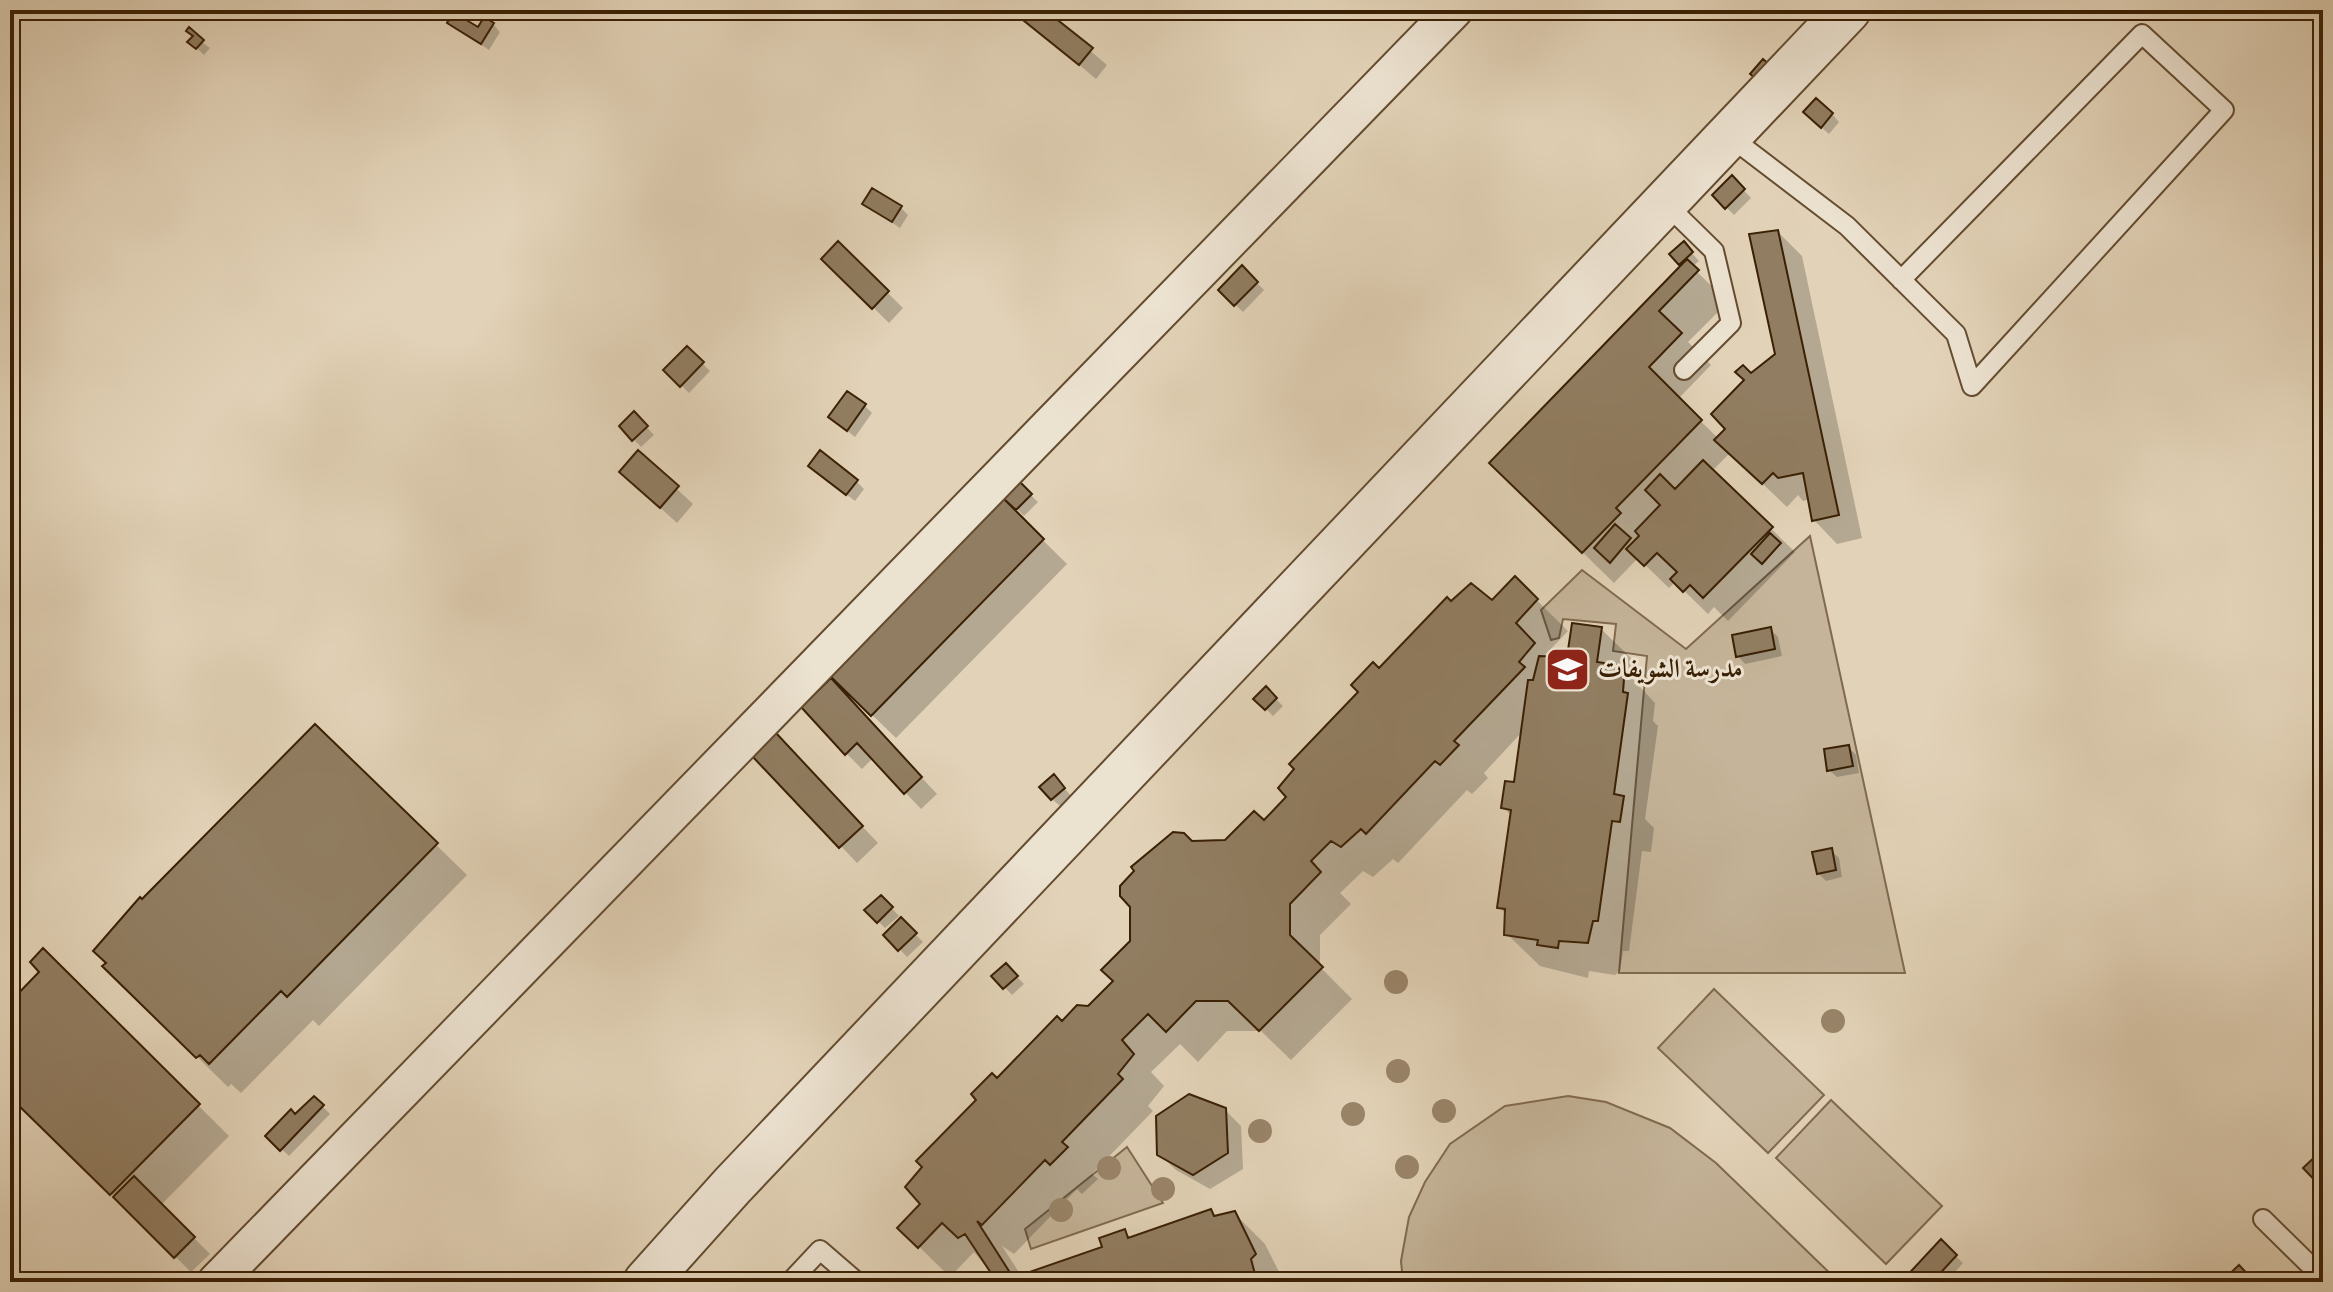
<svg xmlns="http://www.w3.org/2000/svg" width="2333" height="1292" font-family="'IM FELL Double Pica',Amiri,serif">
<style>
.green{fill:#c5b499;stroke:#806a4e;stroke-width:2}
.shadow{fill:#0003}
.building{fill:#917d61;stroke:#3a2004;stroke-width:2}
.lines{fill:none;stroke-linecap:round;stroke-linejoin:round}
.service-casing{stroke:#644c31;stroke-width:22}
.minor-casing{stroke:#644c31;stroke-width:40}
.tertiary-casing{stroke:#644c31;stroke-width:48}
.service{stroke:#ece2d0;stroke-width:18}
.minor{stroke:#ece2d0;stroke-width:36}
.tertiary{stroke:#ece2d0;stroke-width:44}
.tree{fill:#998469}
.labels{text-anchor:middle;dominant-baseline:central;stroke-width:6;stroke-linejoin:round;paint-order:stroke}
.poi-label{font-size:26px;font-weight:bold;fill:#3a2004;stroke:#ece2d0;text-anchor:start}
</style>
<rect width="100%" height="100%" fill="#e2d2b7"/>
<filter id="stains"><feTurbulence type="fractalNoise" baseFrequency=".0025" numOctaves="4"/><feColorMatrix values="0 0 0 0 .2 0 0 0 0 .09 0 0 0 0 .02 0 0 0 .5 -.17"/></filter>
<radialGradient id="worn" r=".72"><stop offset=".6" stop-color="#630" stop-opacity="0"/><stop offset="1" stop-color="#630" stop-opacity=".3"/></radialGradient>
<path class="green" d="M 1810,536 L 1905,973 L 1619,973 L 1647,656 L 1613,651 L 1616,624 L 1563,619 L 1559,638 L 1551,640 L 1541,610 L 1582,570 L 1686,649 Z
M 1714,989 L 1824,1095 L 1768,1153 L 1658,1048 Z
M 1568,1096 L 1606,1102 L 1670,1128 L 1716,1163 L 1839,1282 L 1403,1282 L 1401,1261 L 1409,1217 L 1425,1182 L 1450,1144 L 1505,1106 Z
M 1831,1100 L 1942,1206 L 1886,1264 L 1776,1158 Z
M 1127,1147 L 1163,1203 L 1031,1249 L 1025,1229 Z"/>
<path class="shadow" d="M 1033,10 L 1042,10 L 1107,65 L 1096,79 L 1026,20 Z
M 1112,10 L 1133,10 L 1127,20 Z
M 449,23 L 479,30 L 493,24 L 500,32 L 489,50 Z
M 195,37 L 210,48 L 204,55 L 190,42 Z
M 1832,114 L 1839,122 L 1829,134 L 1813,120 Z
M 1732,178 L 1751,198 L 1734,215 L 1714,195 Z
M 865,204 L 900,207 L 908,215 L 900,228 Z
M 1778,232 L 1802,256 L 1862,538 L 1837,544 L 1814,520 L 1810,499 L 1803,501 L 1798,495 L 1787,507 L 1730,453 L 1712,471 L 1795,552 L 1728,621 L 1714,607 L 1708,614 L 1675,582 L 1669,588 L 1638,558 L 1614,583 L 1523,494 L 1683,266 L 1672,254 L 1684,244 L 1699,261 L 1692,267 L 1728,302 L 1688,342 L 1711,365 L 1678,399 L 1718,438 L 1728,429 L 1750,375 L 1777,355 Z
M 838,244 L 903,308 L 889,323 L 824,259 Z
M 1242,268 L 1264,290 L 1243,312 L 1220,290 Z
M 687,348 L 710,371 L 689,393 L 666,370 Z
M 865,406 L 872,413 L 855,437 L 830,417 Z
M 634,414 L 654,435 L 641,447 L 621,426 Z
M 638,453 L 693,504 L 677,523 L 621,472 Z
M 818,473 L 856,481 L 864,489 L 855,501 Z
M 1020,485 L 1038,502 L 1024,516 L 1007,499 Z
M 1004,502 L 1067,564 L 896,738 L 832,676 Z
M 1515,579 L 1568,631 L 1545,655 L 1548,659 L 1569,660 L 1601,629 L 1632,659 L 1630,676 L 1655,703 L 1653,721 L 1658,726 L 1645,819 L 1654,828 L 1651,852 L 1642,851 L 1629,951 L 1623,951 L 1620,971 L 1615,975 L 1589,971 L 1588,978 L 1540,966 L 1508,935 L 1506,914 L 1499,907 L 1512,816 L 1503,807 L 1515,784 L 1522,732 L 1484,773 L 1488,778 L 1472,794 L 1467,790 L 1398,863 L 1393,859 L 1373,877 L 1363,871 L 1340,893 L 1351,904 L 1320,935 L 1320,967 L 1352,999 L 1291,1060 L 1261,1031 L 1227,1031 L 1198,1062 L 1180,1044 L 1151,1072 L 1164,1086 L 1148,1106 L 1153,1111 L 1092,1174 L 1098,1179 L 1082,1194 L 1077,1189 L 1014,1254 L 1002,1246 L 1022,1277 L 1104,1248 L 1124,1231 L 1132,1239 L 1211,1212 L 1217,1218 L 1234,1213 L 1265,1244 L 1284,1282 L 999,1282 L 974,1252 L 950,1277 L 900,1228 L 923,1204 L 997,1080 L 1062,1023 L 1088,1008 L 1116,981 L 1132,941 L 1191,843 L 1226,842 L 1264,823 L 1289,797 L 1379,671 L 1451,604 L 1492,603 Z
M 1770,629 L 1778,637 L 1782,656 L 1745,664 L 1738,656 Z
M 1266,689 L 1283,706 L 1273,716 L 1256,699 Z
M 846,697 L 937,794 L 921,809 L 873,758 L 862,769 L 846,753 Z
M 315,727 L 467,875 L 319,1026 L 313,1020 L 241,1093 L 231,1084 L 228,1087 L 136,997 L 143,902 Z
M 1848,747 L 1856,755 L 1859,773 L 1837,777 L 1829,770 Z
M 792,752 L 878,843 L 857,863 L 755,756 Z
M 1061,784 L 1071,796 L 1060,806 L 1052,799 Z
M 1831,851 L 1839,858 L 1842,877 L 1826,881 L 1819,874 Z
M 881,897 L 899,916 L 885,928 L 867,910 Z
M 901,920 L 923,942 L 907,957 L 886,935 Z
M 43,951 L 229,1136 L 161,1205 L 210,1254 L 191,1272 L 10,1094 L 10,1004 L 42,972 Z
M 1006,966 L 1024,984 L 1012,995 L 994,976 Z
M 314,1098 L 330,1114 L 289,1156 L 268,1136 L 295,1117 Z
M 1225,1110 L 1241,1126 L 1243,1169 L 1210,1189 L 1176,1170 L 1159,1154 Z
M 1941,1242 L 1963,1263 L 1946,1282 L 1903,1282 Z"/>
<path class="building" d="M 1031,10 L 1045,10 L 1093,48 L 1079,65 L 1023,20 Z
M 453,12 L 478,27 L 484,17 L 494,23 L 481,44 L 447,23 Z
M 189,27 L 204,40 L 196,49 L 187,42 L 193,36 L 186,31 Z
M 1763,59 L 1781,75 L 1768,89 L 1750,74 Z
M 1816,98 L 1833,113 L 1821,128 L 1803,112 Z
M 1732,175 L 1745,189 L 1725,209 L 1712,195 Z
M 872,188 L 902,206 L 892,222 L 862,204 Z
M 1778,230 L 1839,515 L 1812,521 L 1803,473 L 1778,478 L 1773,473 L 1762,484 L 1714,440 L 1725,429 L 1711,414 L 1744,380 L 1735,372 L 1743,365 L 1751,373 L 1775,354 L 1749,234 Z
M 838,241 L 889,291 L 872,309 L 821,259 Z
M 1684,241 L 1693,252 L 1679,265 L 1669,254 Z
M 1687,259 L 1699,270 L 1659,311 L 1682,333 L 1649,367 L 1702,420 L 1616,508 L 1621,513 L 1582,553 L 1489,463 Z
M 1242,265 L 1258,282 L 1234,306 L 1218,290 Z
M 687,346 L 704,362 L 680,387 L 663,370 Z
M 847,391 L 866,404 L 847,431 L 828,417 Z
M 634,411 L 648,426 L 632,441 L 619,426 Z
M 638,450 L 679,486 L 660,508 L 619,472 Z
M 820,450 L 858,480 L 846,495 L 808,466 Z
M 1703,460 L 1773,527 L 1703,598 L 1690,585 L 1683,592 L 1670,579 L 1677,572 L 1657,553 L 1644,566 L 1626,549 L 1639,536 L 1635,531 L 1660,505 L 1645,490 L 1660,474 L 1675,489 Z
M 1020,482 L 1032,494 L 1016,510 L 1004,499 Z
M 1004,499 L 1044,539 L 871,716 L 830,676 Z
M 1615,524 L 1631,538 L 1610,563 L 1594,548 Z
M 1770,533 L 1781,543 L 1762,564 L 1751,554 Z
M 1515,576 L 1538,599 L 1516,623 L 1535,643 L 1519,662 L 1525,667 L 1454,741 L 1459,745 L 1440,765 L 1435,761 L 1366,834 L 1361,829 L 1341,847 L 1331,841 L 1311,861 L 1321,872 L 1290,904 L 1290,935 L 1323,967 L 1259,1031 L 1228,1001 L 1196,1001 L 1166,1032 L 1148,1014 L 1122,1040 L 1134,1054 L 1118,1074 L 1123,1079 L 1062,1142 L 1068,1147 L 1050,1165 L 1045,1160 L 982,1225 L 977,1221 L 1016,1282 L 997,1282 L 965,1234 L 958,1238 L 942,1223 L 918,1248 L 897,1228 L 920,1204 L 905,1187 L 922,1167 L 916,1161 L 976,1100 L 971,1094 L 992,1073 L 997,1078 L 1057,1016 L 1062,1021 L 1077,1005 L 1088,1006 L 1113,981 L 1101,970 L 1130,941 L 1130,907 L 1120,896 L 1120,886 L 1134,871 L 1131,867 L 1173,832 L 1184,833 L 1192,841 L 1225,840 L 1254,811 L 1264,820 L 1286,797 L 1278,788 L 1294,769 L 1289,764 L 1358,692 L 1351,685 L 1373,662 L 1379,668 L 1447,597 L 1451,601 L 1471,583 L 1492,600 Z
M 1572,623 L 1602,627 L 1597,662 L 1625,666 L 1623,692 L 1628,693 L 1614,794 L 1624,796 L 1620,822 L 1612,821 L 1598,921 L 1593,921 L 1588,943 L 1559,941 L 1558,948 L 1537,945 L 1538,940 L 1504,935 L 1505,909 L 1497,908 L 1511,810 L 1501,808 L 1505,781 L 1514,782 L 1528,680 L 1533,680 L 1539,656 L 1567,657 Z
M 1771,627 L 1775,649 L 1736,657 L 1732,635 Z
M 831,678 L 922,777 L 904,794 L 857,743 L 845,755 L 801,707 Z
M 1266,686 L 1277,698 L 1265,710 L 1253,699 Z
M 315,724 L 438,843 L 287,997 L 281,991 L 209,1064 L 200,1055 L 196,1058 L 102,966 L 106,963 L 93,951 L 140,897 L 142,899 Z
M 776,733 L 863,826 L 839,848 L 752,756 Z
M 1849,745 L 1853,766 L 1827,771 L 1824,749 Z
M 1054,774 L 1065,788 L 1051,800 L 1039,787 Z
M 1832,848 L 1836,870 L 1817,874 L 1812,852 Z
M 881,895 L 893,907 L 877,923 L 864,910 Z
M 901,917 L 917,933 L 898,951 L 883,935 Z
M 43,948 L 200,1104 L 110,1195 L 10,1097 L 10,1002 L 39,972 L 30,962 Z
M 1006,963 L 1018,976 L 1003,989 L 991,976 Z
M 1189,1094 L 1226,1108 L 1228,1153 L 1193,1175 L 1157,1155 L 1156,1116 Z
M 314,1096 L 324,1105 L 280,1151 L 265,1136 L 291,1109 L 295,1114 Z
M 2323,1149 L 2323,1189 L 2303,1168 Z
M 134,1176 L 195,1237 L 174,1258 L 113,1197 Z
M 1211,1209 L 1214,1216 L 1235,1211 L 1256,1254 L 1251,1259 L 1257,1282 L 1020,1282 L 1018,1276 L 1102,1247 L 1099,1238 L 1125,1229 L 1128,1238 Z
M 1941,1239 L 1957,1255 L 1932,1282 L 1901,1282 Z
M 2239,1265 L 2255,1282 L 2221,1282 Z"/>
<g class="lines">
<defs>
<path id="service" d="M 1729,136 L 1847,226 L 1956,334 L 1972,386 L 2224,110 L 2142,34 L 1901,280
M 1665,203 L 1714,251 L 1731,323 L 1684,370
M 2263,1219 L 2323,1278
M 790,1282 L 820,1250 L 857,1282"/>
<path id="minor" d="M 216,1282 L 1454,10"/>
<path id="tertiary" d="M 646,1282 L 732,1186 L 1848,10"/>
</defs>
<use href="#service" class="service-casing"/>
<use href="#minor" class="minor-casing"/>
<use href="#tertiary" class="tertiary-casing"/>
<use href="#service" class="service"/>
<use href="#minor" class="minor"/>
<use href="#tertiary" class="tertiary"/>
</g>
<g class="tree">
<circle cx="1396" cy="982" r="12"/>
<circle cx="1833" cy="1021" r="12"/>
<circle cx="1398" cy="1071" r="12"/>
<circle cx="1444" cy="1111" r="12"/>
<circle cx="1353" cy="1114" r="12"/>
<circle cx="1260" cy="1131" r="12"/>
<circle cx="1407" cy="1167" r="12"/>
<circle cx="1109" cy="1168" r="12"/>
<circle cx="1163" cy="1189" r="12"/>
<circle cx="1061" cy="1210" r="12"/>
</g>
<defs>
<symbol id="school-square" viewBox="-11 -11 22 22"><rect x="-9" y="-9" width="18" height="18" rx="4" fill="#8f2418" stroke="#ece2d0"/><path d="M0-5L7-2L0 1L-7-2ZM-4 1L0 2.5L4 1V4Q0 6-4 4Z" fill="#fff"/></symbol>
</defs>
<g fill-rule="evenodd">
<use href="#school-square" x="1542" y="644" width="51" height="51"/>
</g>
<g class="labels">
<g class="poi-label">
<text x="1598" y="669">مدرسة الشويفات</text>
</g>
</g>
<rect width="2333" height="1292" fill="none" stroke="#e2d2b7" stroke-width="40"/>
<rect x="12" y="12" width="2309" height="1268" fill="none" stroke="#3a2004" stroke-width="4"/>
<rect x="20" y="20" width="2293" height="1252" fill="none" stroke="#3a2004" stroke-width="2"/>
<rect width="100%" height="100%" filter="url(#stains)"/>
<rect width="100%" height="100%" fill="url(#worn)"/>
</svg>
